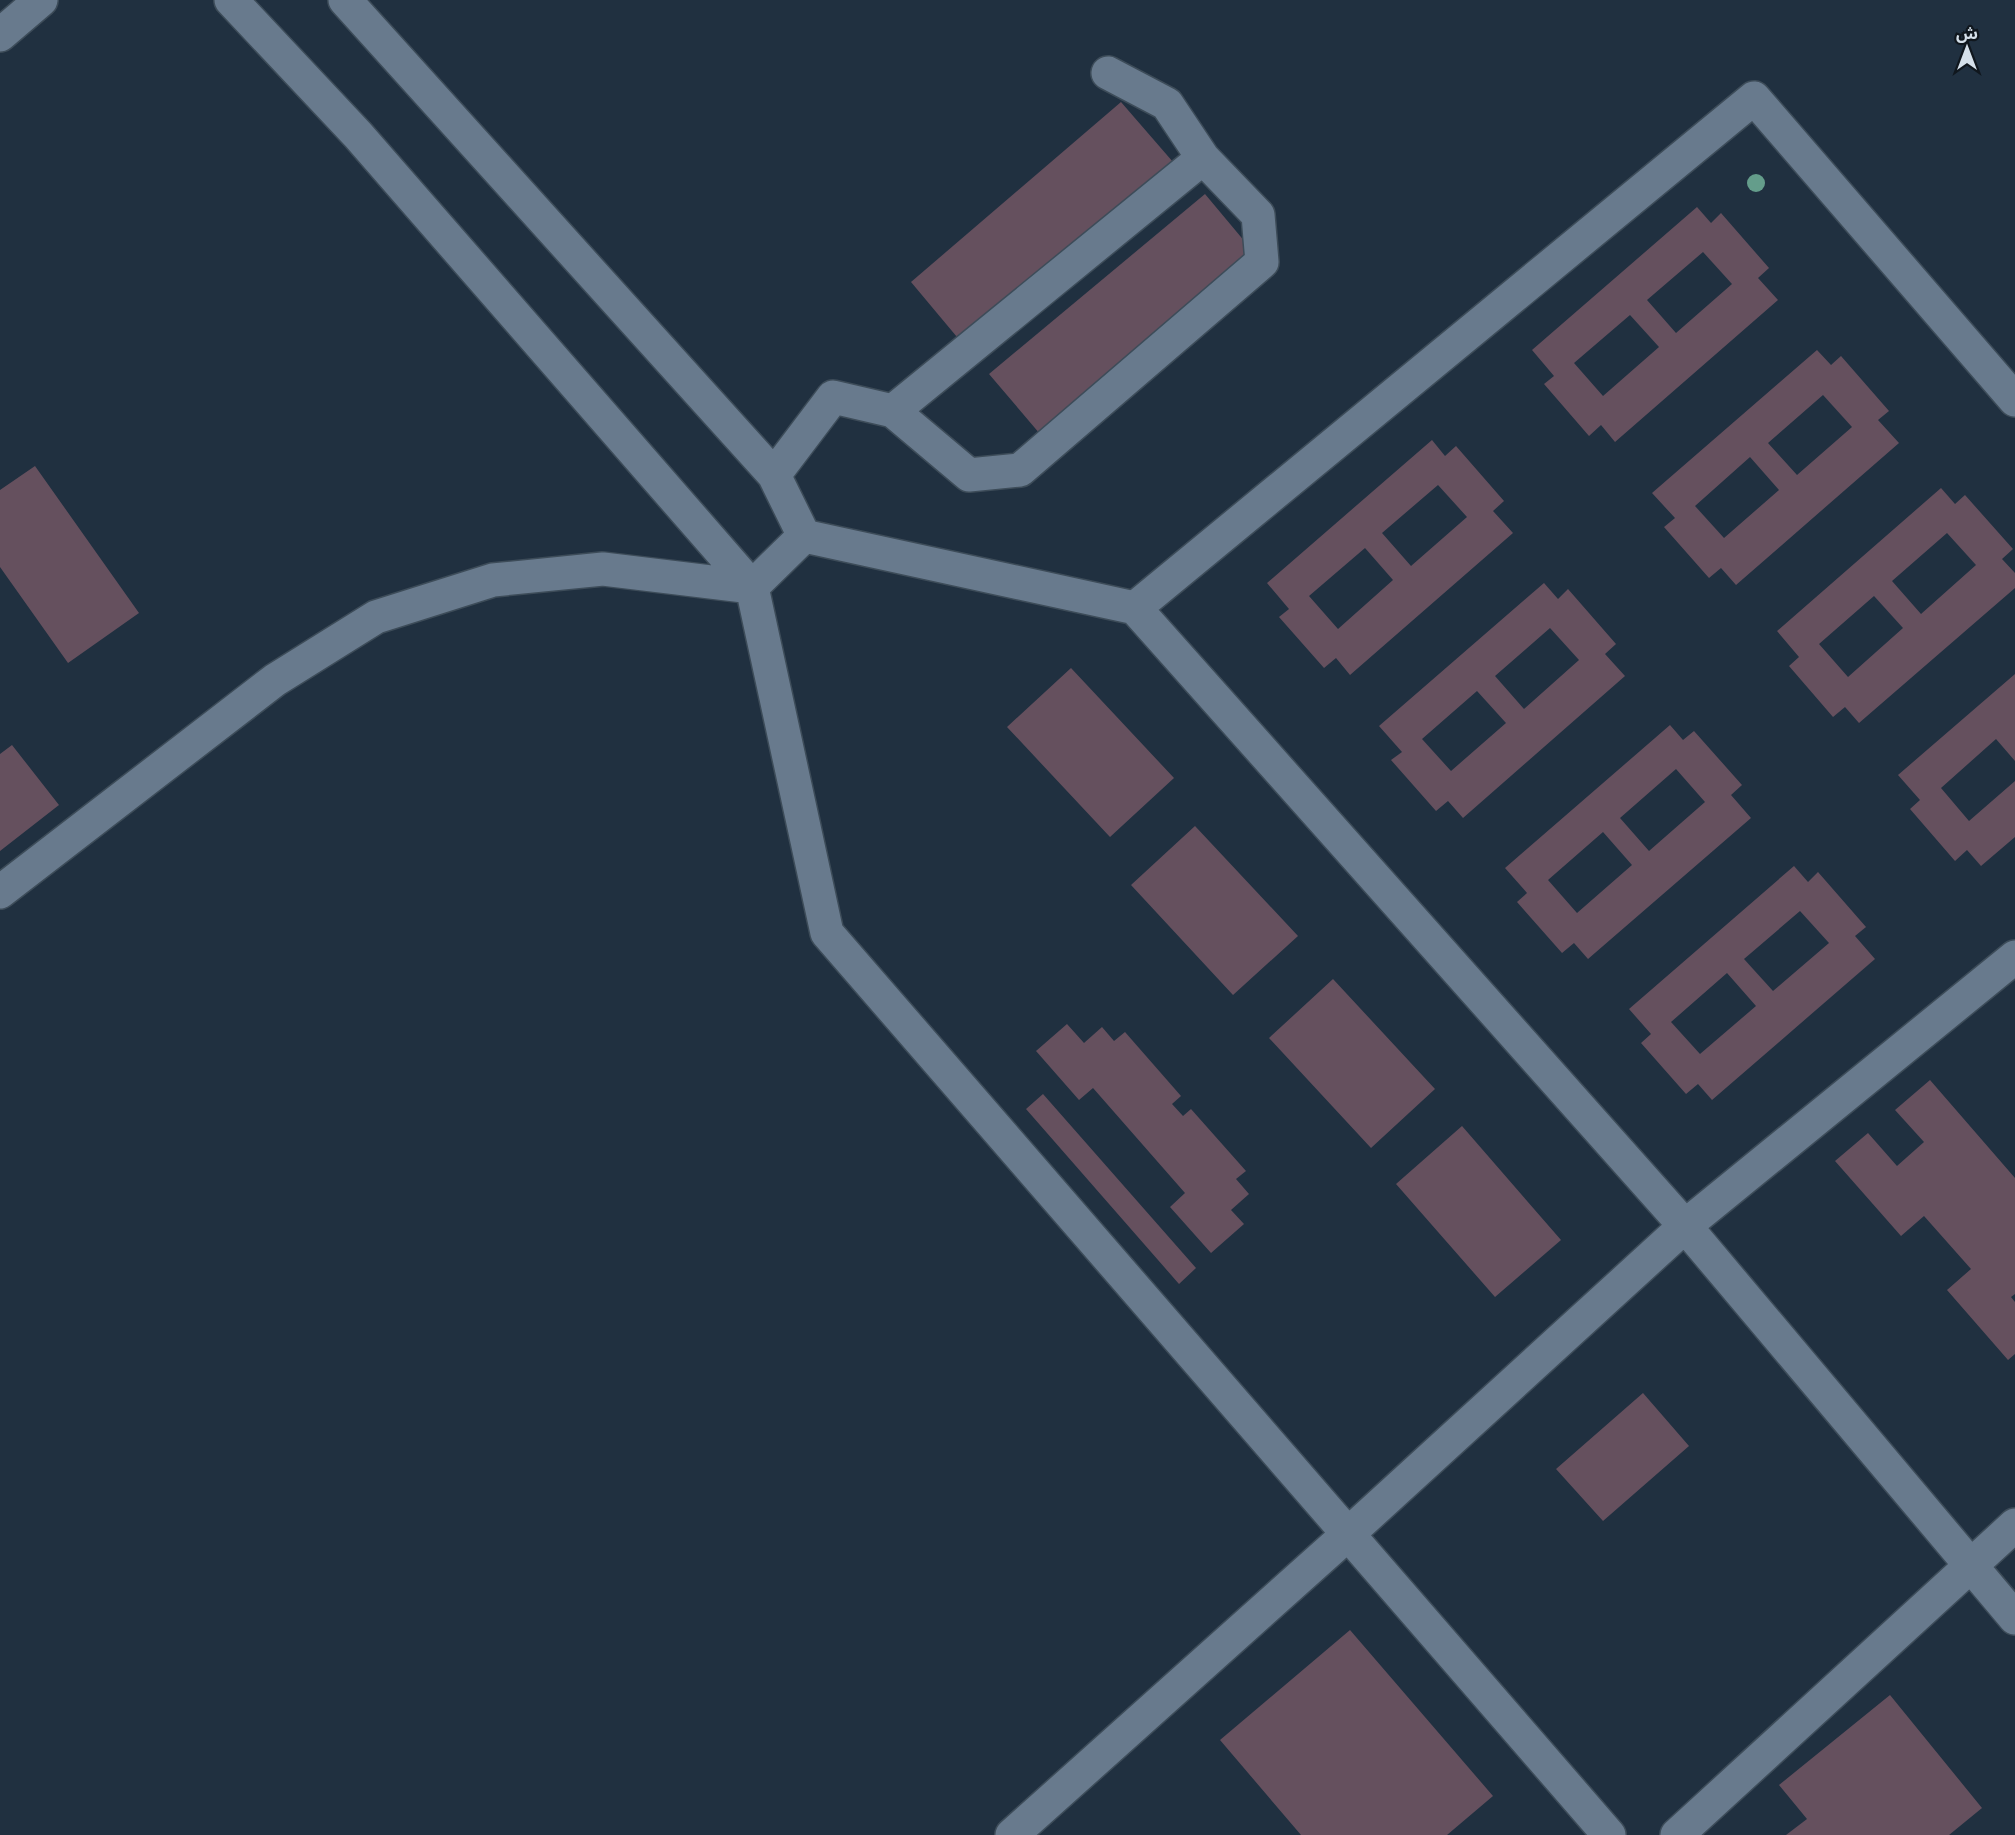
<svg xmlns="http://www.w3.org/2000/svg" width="2015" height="1835" font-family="'Noto Sans','Noto Sans Arabic',sans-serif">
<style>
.building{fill:#65505e;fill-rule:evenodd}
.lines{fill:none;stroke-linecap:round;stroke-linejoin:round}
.minor-casing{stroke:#3d4c59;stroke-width:36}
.minor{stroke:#687a8d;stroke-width:33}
.tree{fill:#649d8b}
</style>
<rect width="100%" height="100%" fill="#203040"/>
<path class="building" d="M 1121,102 L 1173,162 L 962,343 L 911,282 Z
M 1205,194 L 1256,255 L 1040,434 L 989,374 Z
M 1697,207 L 1711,223 L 1721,213 L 1769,268 L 1758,278 L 1778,300 L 1615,442 L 1601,425 L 1589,436 L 1544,384 L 1554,376 L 1532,350 ZM 1703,252 L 1732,284 L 1676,333 L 1647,300 ZM 1630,315 L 1659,347 L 1603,396 L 1574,363 Z
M 1817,350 L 1831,365 L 1841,356 L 1889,411 L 1878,420 L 1899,443 L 1736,585 L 1721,568 L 1709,578 L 1664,527 L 1675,518 L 1652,493 ZM 1823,395 L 1852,427 L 1797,475 L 1768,443 ZM 1750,457 L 1779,490 L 1724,538 L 1695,506 Z
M 1432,440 L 1445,456 L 1456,446 L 1504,501 L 1493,511 L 1513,533 L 1350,675 L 1336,658 L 1324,668 L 1279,617 L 1289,609 L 1267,583 ZM 1438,485 L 1467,517 L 1411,566 L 1382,533 ZM 1365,548 L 1393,580 L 1338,629 L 1309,596 Z
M 35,466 L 139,613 L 68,663 L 0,567 L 0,490 Z
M 1941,488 L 1955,504 L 1965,495 L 2013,549 L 2002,559 L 2015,573 L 2015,588 L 1859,723 L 1845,707 L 1833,717 L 1789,666 L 1799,657 L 1777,631 ZM 1947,533 L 1976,565 L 1921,614 L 1892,581 ZM 1874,596 L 1903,628 L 1848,677 L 1819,644 Z
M 1544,583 L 1558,599 L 1568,589 L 1616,644 L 1605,654 L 1625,676 L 1463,818 L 1448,801 L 1436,811 L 1391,760 L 1402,752 L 1379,726 ZM 1550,628 L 1579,660 L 1524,709 L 1495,676 ZM 1477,691 L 1506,723 L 1451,771 L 1422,739 Z
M 1071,668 L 1174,778 L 1110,837 L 1007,727 Z
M 2015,674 L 2015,761 L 1996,739 L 1941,788 L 1969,821 L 2015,781 L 2015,837 L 1981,866 L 1967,850 L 1955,861 L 1910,809 L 1920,800 L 1898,775 Z
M 1670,725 L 1683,740 L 1694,731 L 1742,785 L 1731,795 L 1751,818 L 1588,959 L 1574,943 L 1562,953 L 1517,902 L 1527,893 L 1505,868 ZM 1676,769 L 1705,802 L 1649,851 L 1620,818 ZM 1603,832 L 1632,865 L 1577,913 L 1548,880 Z
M 12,745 L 59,805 L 0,851 L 0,754 Z
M 1195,826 L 1298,936 L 1233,995 L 1131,885 Z
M 1794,866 L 1808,882 L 1818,872 L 1866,927 L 1855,936 L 1875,959 L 1712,1100 L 1698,1084 L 1686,1094 L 1641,1043 L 1651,1034 L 1629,1009 ZM 1800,911 L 1829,943 L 1773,991 L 1744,959 ZM 1727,973 L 1756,1006 L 1700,1054 L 1671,1022 Z
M 1333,979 L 1435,1089 L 1371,1148 L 1269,1038 Z
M 1067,1024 L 1084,1043 L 1102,1027 L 1114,1041 L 1125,1032 L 1181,1096 L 1172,1104 L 1183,1116 L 1191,1109 L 1246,1171 L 1236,1179 L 1249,1194 L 1231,1210 L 1244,1224 L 1211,1253 L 1170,1207 L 1185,1193 L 1093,1088 L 1079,1100 L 1036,1051 Z
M 1930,1080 L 2015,1178 L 2015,1294 L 2011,1297 L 2015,1302 L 2015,1354 L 2008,1360 L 1947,1290 L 1971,1269 L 1924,1216 L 1901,1236 L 1835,1161 L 1868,1133 L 1897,1166 L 1924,1142 L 1895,1110 Z
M 1043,1094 L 1196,1268 L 1179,1284 L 1026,1109 Z
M 1462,1126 L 1561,1240 L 1495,1297 L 1396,1184 Z
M 1643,1393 L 1689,1446 L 1603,1521 L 1556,1469 Z
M 1350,1630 L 1493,1796 L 1447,1835 L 1301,1835 L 1220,1740 Z
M 1890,1695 L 1982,1808 L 1949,1835 L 1786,1835 L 1807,1819 L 1779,1785 Z"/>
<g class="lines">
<defs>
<path id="minor" d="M 231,0 L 358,135 L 752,587 L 827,933 L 1609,1835
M 345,0 L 774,475 L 804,536 L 1135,608 L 1685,1226 L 2015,1618
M 0,35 L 41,0
M 893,411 L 1203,158
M 774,475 L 833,397 L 893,411 L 969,475 L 1020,470 L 1262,262 L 1258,215 L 1203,158 L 1167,104 L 1108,73
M 1135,608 L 1754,98 L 2015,400
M 0,892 L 275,680 L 376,617 L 493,580 L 603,569 L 752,587 L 804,536
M 1012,1835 L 1347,1535 L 1685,1226 L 2015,957
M 1677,1835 L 2015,1525"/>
</defs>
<use href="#minor" class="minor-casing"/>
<use href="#minor" class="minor"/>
</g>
<circle class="tree" cx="1756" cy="183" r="9"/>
<g transform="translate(1967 48)" stroke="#10171e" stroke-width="4.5" paint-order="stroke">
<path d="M0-4.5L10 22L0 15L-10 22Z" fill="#d5e0ea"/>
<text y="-9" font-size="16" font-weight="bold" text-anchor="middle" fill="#d5e0ea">ش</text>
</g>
</svg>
